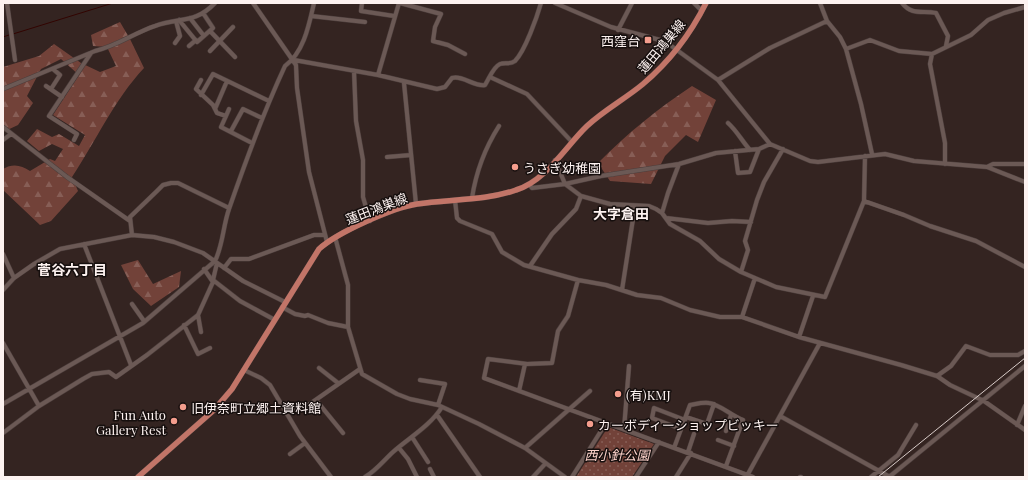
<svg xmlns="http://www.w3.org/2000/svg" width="1028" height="480" font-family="'Playfair Display','Noto Sans JP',serif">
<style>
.forest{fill:url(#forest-firs)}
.park{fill:url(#park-dots)}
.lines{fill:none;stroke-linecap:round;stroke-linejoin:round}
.stream{stroke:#320401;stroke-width:1}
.minor-casing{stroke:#4d3f3d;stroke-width:5}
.major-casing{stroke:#4d3f3d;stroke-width:6}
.minor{stroke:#6b5955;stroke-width:4}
.major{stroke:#c27568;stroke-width:5.5}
.rail{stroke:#d8ccc9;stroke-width:1}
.poi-dot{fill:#f49d8d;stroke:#160f0e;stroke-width:1.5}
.labels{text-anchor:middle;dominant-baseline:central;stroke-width:3;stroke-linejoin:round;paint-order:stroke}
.poi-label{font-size:13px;fill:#fdf2f0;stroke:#160f0e;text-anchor:start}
.street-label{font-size:13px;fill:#fdf2f0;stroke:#160f0e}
.park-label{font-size:13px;font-style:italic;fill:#fbd1c9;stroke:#160f0e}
.neighbourhood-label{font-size:14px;font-weight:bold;fill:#fdf2f0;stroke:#160f0e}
</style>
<defs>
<pattern id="forest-firs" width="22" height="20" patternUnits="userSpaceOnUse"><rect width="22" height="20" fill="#724239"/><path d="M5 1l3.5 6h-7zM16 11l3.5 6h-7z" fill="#875e56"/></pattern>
<pattern id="park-dots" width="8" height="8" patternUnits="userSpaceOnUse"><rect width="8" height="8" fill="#724239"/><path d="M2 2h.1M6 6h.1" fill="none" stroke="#875e56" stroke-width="1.8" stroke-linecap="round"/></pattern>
</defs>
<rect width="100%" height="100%" fill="#342421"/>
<path class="forest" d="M 120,22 L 130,39 L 144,68 C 114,100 96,141 72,177 L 78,191 L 51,221 L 40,225 L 3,190 L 3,169 C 13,163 21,165 30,171 L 50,159 L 55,161 L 63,149 L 52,144 L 39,151 L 27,141 L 37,129 L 52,137 L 59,134 L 79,146 L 85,135 L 53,115 L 79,75 L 61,59 L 41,69 L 27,96 L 33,103 L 18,125 L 3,132 L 3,67 L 39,56 L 54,44 L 81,63 L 100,72 L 116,66 L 107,47 L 93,46 L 91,35 Z
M 692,86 L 716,100 L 698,142 L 686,135 L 665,156 L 651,184 L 610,181 L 598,163 C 629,132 656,110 692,86 Z
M 138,260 L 153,284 L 181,271 L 179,287 L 151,306 L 133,289 L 121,265 Z"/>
<path class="park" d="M 608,427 L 654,444 L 632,477 L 576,477 Z"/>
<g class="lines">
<path class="stream" d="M 13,34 L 113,3
M 3,37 L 9,35"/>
<defs>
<path id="minor" d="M 7,3 L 15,60
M 253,3 L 296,65 L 297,88 L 309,172 L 327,242
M 362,3 L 361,11 L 394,16
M 400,3 L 441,14 L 435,27 L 433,41 L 448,45 L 465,54
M 555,3 L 611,27 L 660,40 L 670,45 L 718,80 L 770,144 L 810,161 L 818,162 L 885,154 L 914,161 L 987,167 L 1025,182
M 694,3 L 702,11
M 820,3 L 827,21 L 840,37 L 846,49 L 861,104 L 872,154
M 902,3 C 912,16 923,10 936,13 L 948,36 L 946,46
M 311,16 L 365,22
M 190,18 L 204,36
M 179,20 L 197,42 L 213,28 L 203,13
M 618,30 L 632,3
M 210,31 L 235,57
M 175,43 L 180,36 L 176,21
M 189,46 L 196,40
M 846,49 L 870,40 L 899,51 L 932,54 L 971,35 L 988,20 L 1004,13 L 1025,7
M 210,51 L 233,27
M 932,54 L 930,64 L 945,143 L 945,164
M 294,60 L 378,75 L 437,89 L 445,87 L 452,78 C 463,75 474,87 485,85 C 489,79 493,67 500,64 C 505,62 510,65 515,61 C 525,51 537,17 541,3
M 354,71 L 356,121 L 363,160 L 363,197 L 370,221
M 378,75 L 399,3
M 490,77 L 527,94 L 572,142
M 201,80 L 196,89 L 213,105 L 217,113 L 226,116 L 221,127 L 252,143
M 718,80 L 770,48 L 827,21
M 404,83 L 416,204
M 46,86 L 62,97
M 3,89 L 95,51 C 117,46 134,33 155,26 C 180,17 195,24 215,3
M 51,89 L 60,75 L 53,69
M 201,95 L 213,74 L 269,101
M 215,109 L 227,81
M 226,116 L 229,109
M 728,123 C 737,131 742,141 750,150
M 3,127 L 67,177 L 130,221
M 231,131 L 243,109 L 262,118
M 3,140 L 11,134
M 74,140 L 77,134 L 49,116 L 91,53
M 735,151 L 738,173 L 750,172 L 759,149
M 387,157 L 411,155
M 555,160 L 565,184 L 581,196 L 610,204 L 649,206 L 656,209 L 662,213 L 670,224 L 700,241 L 719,259 L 741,272 L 776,287 L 825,297 L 864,201 L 865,156
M 987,167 L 993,164 L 1025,164
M 529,184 L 532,188 L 565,184 L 601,176 L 679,164 L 716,153 L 759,149 L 770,144
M 472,198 C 476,172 485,148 499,126
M 455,200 L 457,218 L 460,221 L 492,234 L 502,252 L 524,265 L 578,280 L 606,285 L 637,295 L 661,298 L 690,310 L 720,317 L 742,317 L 799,337 L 901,365 L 937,376 L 950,385 L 984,401 L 1025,430
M 864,201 L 904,215 L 930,226 L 976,241 L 1025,267
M 662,213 L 668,193 L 679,164
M 666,218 L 708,223 L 732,221 L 751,222
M 132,235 L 130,217 L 157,191 L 163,185 L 171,183 L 178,183 L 229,208
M 335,237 L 348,285 L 348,327 L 362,374 L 397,394 L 410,399 L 438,405 L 479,424 L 525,448 L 565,477
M 84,244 L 131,365
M 3,254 L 14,278
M 217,263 L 213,280 L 240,301 L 275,320
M 530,266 L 552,234 L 576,209 L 581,196
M 224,268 L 231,259 L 249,259 L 314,235 L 324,235
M 741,272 L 748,250 L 745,241 L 757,200 L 764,182 L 783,149
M 578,280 L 568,316 L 558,331 L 552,363 L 527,364 L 488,359 L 484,378 L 753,477
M 3,290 L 14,278 L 34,264 L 60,249 L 132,235 L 154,237 L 174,242 L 203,253 L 243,281 L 285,302
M 622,290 L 635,206
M 132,304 L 144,321
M 282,307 L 295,314 L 305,316 L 308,315 L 328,323 L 348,327
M 198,315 L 201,332
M 742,317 L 755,278
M 184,325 L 198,354 L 210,348
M 799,337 L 813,296
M 3,343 L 39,406
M 319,368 L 338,383
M 244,370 L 261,378 L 270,385 L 300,436 L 331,477
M 937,376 L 951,366 L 966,346 L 990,355 L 1018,355 L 1025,351
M 420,380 L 445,384 L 438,405
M 519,391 L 525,364
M 316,400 L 343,433
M 3,404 L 143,323 L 215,261 C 223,245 223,226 229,209 C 246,160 263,113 285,66 C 304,52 309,25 314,3
M 285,411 L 304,408 L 360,369
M 437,415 L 480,477
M 780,416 L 890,477
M 686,417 L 707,424 L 714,404
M 1017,425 L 1025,406
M 624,429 L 629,366
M 681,429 L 652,418 L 654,408 L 685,420
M 726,431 L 731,415
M 3,433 L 39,406 L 83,379 L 92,374 L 109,372 L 116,377 L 147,355 L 198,315 L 213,282 L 204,269
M 412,437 L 428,462
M 718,440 L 734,446
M 399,448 L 408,459 L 417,477
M 525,448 L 590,391
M 674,448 L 690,405 C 696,404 703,402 709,403 C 719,404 732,416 743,420 L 726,466
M 688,452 L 694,434
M 290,454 L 305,443
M 430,469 L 434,477
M 748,474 L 820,343
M 365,477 C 377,470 384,460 393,452 C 410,437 430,426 442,407
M 533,477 L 545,464
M 572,477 L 606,423
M 636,477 L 659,442
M 676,477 L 691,453
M 800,477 L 801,477
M 871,477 L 898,455 L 916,425
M 889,477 L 1025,366"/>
<path id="major" d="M 138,477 L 214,410 L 232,389 L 319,249 C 338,232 392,208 417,204 C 449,199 485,201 516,190 C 546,181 566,146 587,126 C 604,110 625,99 643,84 C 669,62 691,33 706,3"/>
</defs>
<use href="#minor" class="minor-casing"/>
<use href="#major" class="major-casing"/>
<use href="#minor" class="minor"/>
<use href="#major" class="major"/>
<path class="rail" d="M 878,477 L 1025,358"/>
</g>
<g class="poi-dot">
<rect x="644" y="36" width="8" height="8" rx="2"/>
<circle cx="515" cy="167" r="4"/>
<circle cx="618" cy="394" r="4"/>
<circle cx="183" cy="407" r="4"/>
<circle cx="174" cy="421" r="4"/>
<circle cx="590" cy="424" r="4"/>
</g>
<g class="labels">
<g class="poi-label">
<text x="640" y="40" text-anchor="end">西窪台</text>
<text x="523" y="167">うさぎ幼稚園</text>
<text x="626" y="394">(有)KMJ</text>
<text x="191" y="407">旧伊奈町立郷土資料館</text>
<text x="166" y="414" text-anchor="end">Fun Auto<tspan x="166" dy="15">Gallery Rest</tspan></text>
<text x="598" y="424">カーボディーショップビッキー</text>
</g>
<g class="street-label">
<text transform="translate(661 46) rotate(-50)">蓮田鴻巣線</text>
<text transform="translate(376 208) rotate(-21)">蓮田鴻巣線</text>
</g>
<g class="park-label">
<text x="617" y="454">西小針公園</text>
</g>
<g class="neighbourhood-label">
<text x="621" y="213">大字倉田</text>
<text x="72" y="269">菅谷六丁目</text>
</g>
</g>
<rect width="1028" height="480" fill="none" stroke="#fdf2f0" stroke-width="8"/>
</svg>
